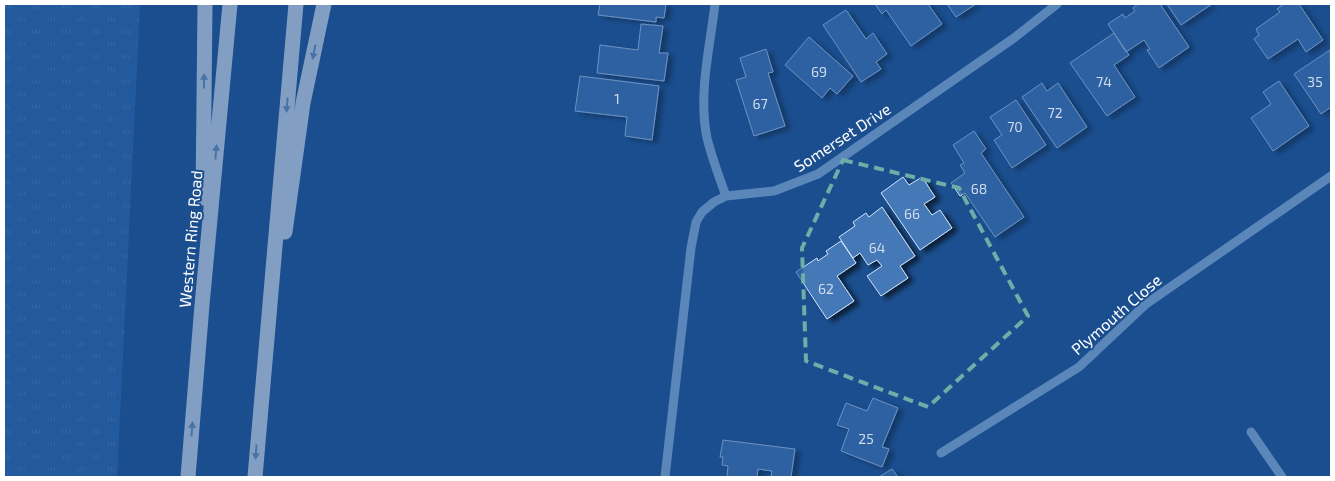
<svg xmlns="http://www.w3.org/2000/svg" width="1335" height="481" font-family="'Exo 2',sans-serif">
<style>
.grass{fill:url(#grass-tufts)}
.building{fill:#4478b7;stroke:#cfe3fa;filter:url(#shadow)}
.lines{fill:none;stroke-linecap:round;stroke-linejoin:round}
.minor{stroke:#a9c9ee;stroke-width:9}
.highway{stroke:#fff;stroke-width:15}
.oneway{fill:#829ec1}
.marked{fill:none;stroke:#6fada8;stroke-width:4;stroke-dasharray:10 6;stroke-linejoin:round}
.labels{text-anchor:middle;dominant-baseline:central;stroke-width:4;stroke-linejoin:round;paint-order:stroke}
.number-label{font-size:14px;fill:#d0dded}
.street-label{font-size:16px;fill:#fff;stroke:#1b4f8f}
</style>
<defs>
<pattern id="grass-tufts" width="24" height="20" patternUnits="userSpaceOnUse" patternTransform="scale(1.25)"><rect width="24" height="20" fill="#2e69ad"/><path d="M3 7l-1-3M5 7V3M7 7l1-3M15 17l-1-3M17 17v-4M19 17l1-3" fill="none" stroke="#4d80b9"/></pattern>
<filter id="shadow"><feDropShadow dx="5.5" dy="3" stdDeviation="2.5" flood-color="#0009"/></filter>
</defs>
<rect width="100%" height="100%" fill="#1b4f8f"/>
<path class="grass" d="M 4,4 L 140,4 L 117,477 L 4,477 Z"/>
<path class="building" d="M 600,4 L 666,4 L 664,18 L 656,17 L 656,22 L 598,15 Z
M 875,4 L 928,4 L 942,24 L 911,46 L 886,10 L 882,14 Z
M 947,4 L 976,4 L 956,17 Z
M 1138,4 L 1160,4 L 1189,47 L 1159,68 L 1147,50 L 1150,49 L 1144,40 L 1126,52 L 1108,24 L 1123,14 L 1125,18 L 1135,11 L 1133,8 Z
M 1167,4 L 1212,4 L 1181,25 Z
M 1284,4 L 1299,4 L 1323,40 L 1306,52 L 1298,39 L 1268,59 L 1254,39 L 1259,35 L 1256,29 L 1280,12 L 1277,9 Z
M 846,10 L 866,39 L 873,33 L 887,54 L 876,62 L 881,69 L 861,82 L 823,25 Z
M 641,24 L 663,26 L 659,53 L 668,53 L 664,81 L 597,73 L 600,45 L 638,50 Z
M 1114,33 L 1129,55 L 1114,65 L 1135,97 L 1107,116 L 1070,63 Z
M 809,37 L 853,76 L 837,94 L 830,88 L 822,98 L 785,65 Z
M 766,49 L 773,72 L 768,73 L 785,126 L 754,136 L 736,80 L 746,77 L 740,58 Z
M 1330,50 L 1331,107 L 1321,114 L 1294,74 Z
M 580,76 L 659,86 L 652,140 L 625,136 L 627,117 L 575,111 Z
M 1279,81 L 1309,126 L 1273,151 L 1251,118 L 1271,104 L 1263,92 Z
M 1042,83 L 1047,91 L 1058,83 L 1087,127 L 1057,148 L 1022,97 Z
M 1016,100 L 1046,145 L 1012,168 L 994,140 L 1002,135 L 990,117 Z
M 974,131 L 986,149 L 981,153 L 1024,217 L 995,237 L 965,193 L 960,196 L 951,183 L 965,173 L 960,165 L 964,163 L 953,145 Z
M 903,177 L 909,185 L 922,177 L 935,197 L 924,204 L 932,215 L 940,210 L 952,228 L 920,250 L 881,193 Z
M 882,207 L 915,256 L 900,266 L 908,278 L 881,296 L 867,276 L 882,266 L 877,260 L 868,265 L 860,253 L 853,258 L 839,237 L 855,226 L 853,222 L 866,213 L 869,217 Z
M 841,241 L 856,263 L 837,276 L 854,301 L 827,319 L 796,272 L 817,258 L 818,261 L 828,254 L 826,251 Z
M 873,398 L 898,408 L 882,447 L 889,449 L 882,467 L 841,451 L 849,429 L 837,425 L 846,403 L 867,411 Z
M 723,440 L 795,449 L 791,477 L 771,477 L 772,471 L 758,469 L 757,477 L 727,477 L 728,466 L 722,465 L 723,457 L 720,457 Z
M 892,469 L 898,477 L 879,477 Z"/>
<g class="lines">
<path class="minor" d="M 715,4 C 710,47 698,94 707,138 C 712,158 719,177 726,196
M 1251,432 L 1282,477
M 941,453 L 1079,367 L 1146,304 L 1331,176
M 665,477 L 691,248 L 696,222 L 702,212 L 714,202 L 726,196 L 774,191 L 818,174 L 1014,38 L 1057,4"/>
<path class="highway" d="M 203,198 L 205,4
M 285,232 L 303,103 L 324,4
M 188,477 L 202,305 L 230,4
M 255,477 L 296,4"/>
</g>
<defs><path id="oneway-solid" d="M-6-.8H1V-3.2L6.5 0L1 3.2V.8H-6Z" transform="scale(1.25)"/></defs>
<g class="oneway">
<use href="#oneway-solid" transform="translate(314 52) rotate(101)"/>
<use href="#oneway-solid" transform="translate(204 81) rotate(-89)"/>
<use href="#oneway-solid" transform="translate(287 105) rotate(95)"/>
<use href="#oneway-solid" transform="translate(216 152) rotate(-85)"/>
<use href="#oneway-solid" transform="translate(192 429) rotate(-86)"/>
<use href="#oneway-solid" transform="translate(256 452) rotate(94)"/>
</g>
<path d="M0 0H1335V481H0ZM 843,160 L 959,188 L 1028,316 L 928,407 L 806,361 L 802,248 Z" fill="#1b4f8f" fill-opacity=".55" fill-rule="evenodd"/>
<path class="marked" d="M 843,160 L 959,188 L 1028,316 L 928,407 L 806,361 L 802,248 Z"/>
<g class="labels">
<g class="number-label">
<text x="819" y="71">69</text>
<text x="1104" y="81">74</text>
<text x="1315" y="81">35</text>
<text x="617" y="98">1</text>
<text x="760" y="103">67</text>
<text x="1055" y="112">72</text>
<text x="1015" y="126">70</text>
<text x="979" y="188">68</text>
<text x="912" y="213">66</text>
<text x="877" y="247">64</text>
<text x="826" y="288">62</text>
<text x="866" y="438">25</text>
</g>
<g class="street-label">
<text transform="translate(842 137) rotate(-33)">Somerset Drive</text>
<text transform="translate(190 239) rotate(-85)">Western Ring Road</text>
<text transform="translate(1116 314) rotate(-41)">Plymouth Close</text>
</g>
</g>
<rect width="1335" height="481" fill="none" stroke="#ffffff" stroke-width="10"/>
</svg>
